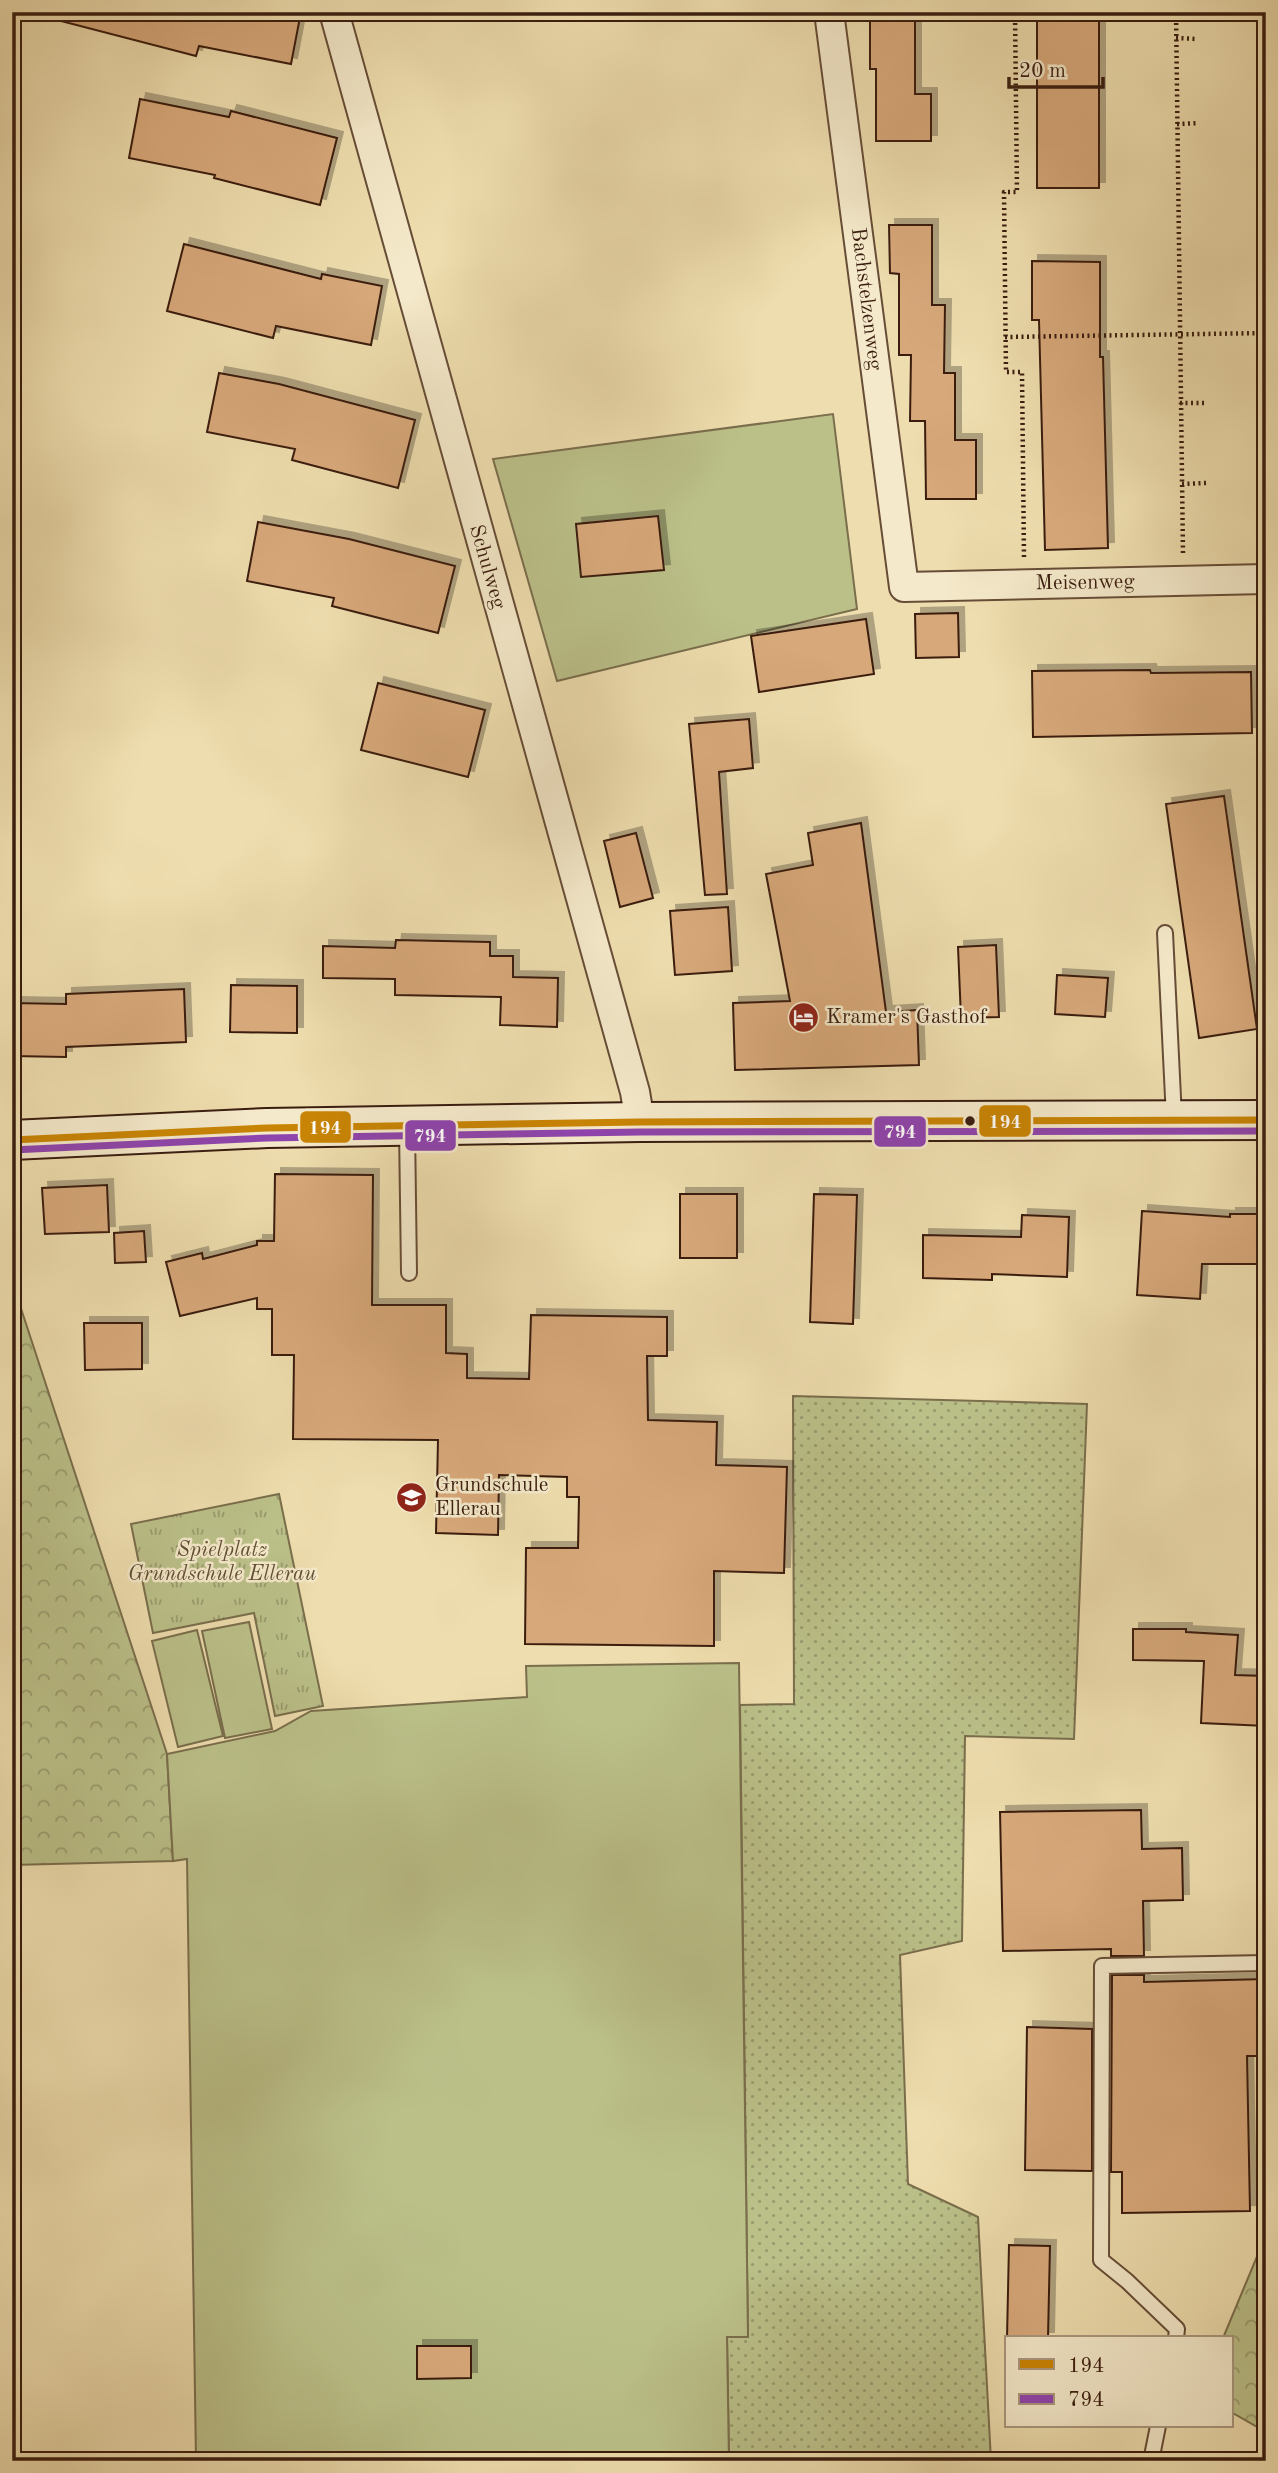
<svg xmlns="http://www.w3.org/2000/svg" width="1278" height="2473" font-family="'Old Standard TT',serif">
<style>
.grass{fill:url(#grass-dots);stroke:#7a6e4c;stroke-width:2}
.forest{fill:url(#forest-crowns);stroke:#7a6e4c;stroke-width:2}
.park{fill:url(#park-tufts);stroke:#7a6e4c;stroke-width:2}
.garden{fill:#bbc089;stroke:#7a6e4c;stroke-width:2}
.building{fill:#d7a87a;stroke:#3a1d0f;stroke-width:2;filter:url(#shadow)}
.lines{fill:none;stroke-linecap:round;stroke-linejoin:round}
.lane-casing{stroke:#674d37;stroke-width:18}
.street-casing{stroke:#674d37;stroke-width:32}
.secondary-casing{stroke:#3a1d0f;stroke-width:42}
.path{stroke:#3a1d0f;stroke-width:4.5;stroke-dasharray:2 3.5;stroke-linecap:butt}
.lane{stroke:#f4e9ca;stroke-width:14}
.street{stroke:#f4e9ca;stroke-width:28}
.secondary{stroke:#f4e9ca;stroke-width:38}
.bus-1-casing{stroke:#f4e9ca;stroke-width:12}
.bus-2-casing{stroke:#f4e9ca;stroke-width:12}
.bus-1{stroke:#c88404;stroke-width:7}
.bus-2{stroke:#8e44ad;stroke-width:7}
.bus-dot{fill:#3a1d0f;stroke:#f4e9ca;stroke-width:2.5}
.labels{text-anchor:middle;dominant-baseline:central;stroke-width:5;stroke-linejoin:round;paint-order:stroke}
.street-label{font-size:21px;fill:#3a1d0f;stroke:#f4e9ca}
.poi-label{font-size:21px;fill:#3a1d0f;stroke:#f4e9ca;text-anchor:start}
.park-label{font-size:21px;font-style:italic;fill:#614e34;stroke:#f4e9ca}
.line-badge{stroke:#f4e9ca;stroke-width:2.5}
.badge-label{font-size:19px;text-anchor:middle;font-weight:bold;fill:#fff}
</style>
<defs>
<pattern id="grass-dots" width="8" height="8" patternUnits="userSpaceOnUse" patternTransform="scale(1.75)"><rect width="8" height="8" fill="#bbc089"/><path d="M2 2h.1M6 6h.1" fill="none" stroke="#999b6e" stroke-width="1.8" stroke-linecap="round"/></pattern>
<pattern id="forest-crowns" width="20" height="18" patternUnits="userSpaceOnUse" patternTransform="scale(1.75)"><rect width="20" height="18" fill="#bbc089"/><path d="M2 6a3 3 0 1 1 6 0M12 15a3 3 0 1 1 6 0" fill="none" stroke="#999b6e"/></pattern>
<pattern id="park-tufts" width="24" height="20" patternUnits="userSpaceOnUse" patternTransform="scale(1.75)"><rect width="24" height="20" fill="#bbc089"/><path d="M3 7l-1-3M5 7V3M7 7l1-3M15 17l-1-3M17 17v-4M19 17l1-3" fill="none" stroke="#999b6e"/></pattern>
<filter id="shadow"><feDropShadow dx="6" dy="-6" stdDeviation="0" flood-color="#0004"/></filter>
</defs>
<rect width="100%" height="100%" fill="#eeddae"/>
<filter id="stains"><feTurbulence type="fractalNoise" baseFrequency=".00286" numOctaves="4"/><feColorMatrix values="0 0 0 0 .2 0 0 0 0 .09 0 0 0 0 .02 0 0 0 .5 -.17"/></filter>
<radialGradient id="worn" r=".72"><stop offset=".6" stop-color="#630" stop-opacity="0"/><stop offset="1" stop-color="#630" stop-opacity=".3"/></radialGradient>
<path class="grass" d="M 793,1396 L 1087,1404 L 1074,1739 L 965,1736 L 962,1941 L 900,1955 L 908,2184 L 978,2217 L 991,2461 L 729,2461 L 727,2337 L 748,2336 L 740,1705 L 794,1704 Z"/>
<path class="forest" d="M 12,1281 L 167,1754 L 173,1861 L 12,1865 Z
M 1266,2235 L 1266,2432 L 1231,2412 L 1231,2338 L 1223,2338 Z"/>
<path class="park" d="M 279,1494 L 323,1706 L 275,1716 L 254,1613 L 153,1633 L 131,1524 Z"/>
<path class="garden" d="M 833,414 L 857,609 L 557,681 L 493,459 Z
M 249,1622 L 272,1729 L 225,1738 L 202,1631 Z
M 197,1630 L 223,1736 L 178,1747 L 152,1641 Z
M 739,1663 L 748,2337 L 727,2337 L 729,2461 L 196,2461 L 187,1859 L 173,1861 L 167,1754 L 275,1731 L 311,1711 L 527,1697 L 526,1666 Z"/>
<path class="building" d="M 62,12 L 301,12 L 291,64 L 199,46 L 196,56 L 61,21 Z
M 1037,12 L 1099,12 L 1099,188 L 1037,188 Z
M 870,21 L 915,21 L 915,94 L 931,94 L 931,141 L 876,141 L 876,69 L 870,69 Z
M 140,99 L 229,117 L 231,111 L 337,138 L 320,205 L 214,178 L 215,175 L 129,158 Z
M 889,225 L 932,225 L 932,305 L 945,305 L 944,373 L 955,373 L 955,440 L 976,440 L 976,499 L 926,499 L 925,421 L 910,421 L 911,355 L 899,355 L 899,274 L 890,273 Z
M 184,244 L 321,279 L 322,274 L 382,286 L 371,345 L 276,326 L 273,338 L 167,311 Z
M 1032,261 L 1100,262 L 1100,357 L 1103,357 L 1108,548 L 1045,550 L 1039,320 L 1032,320 Z
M 219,373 L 279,384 L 415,420 L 398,488 L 292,460 L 295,449 L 207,432 Z
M 658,516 L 664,570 L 581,577 L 576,524 Z
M 258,522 L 349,539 L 455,566 L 438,633 L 332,606 L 334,598 L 247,581 Z
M 958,613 L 959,657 L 916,658 L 915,614 Z
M 866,619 L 874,674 L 759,692 L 751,636 Z
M 1150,670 L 1151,673 L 1251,672 L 1252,733 L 1033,737 L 1032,671 Z
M 378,683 L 485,710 L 468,777 L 361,750 Z
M 749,719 L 753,768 L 719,772 L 727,894 L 705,895 L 689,724 Z
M 1224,796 L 1257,1029 L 1199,1038 L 1166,804 Z
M 861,823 L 886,1012 L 917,1010 L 919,1065 L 735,1070 L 733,1003 L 790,1001 L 766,874 L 813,865 L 808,833 Z
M 636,833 L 653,898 L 620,907 L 604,841 Z
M 728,907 L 732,971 L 675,975 L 670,911 Z
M 396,940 L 490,942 L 490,956 L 513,956 L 513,977 L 558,978 L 557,1027 L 500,1025 L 501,997 L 395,995 L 395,979 L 323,978 L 323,946 L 395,948 Z
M 996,945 L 999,1017 L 961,1018 L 958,947 Z
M 1057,975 L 1108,978 L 1105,1017 L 1055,1014 Z
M 231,985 L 297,986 L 297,1033 L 230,1032 Z
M 184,989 L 186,1042 L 66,1047 L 66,1057 L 12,1056 L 12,1003 L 66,1004 L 66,994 Z
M 275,1174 L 373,1175 L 372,1305 L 446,1305 L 446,1353 L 467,1354 L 467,1378 L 529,1379 L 531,1315 L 667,1317 L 667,1356 L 647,1356 L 648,1420 L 717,1422 L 716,1465 L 787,1467 L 784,1573 L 714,1571 L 714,1646 L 525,1644 L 526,1548 L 578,1548 L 579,1497 L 567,1497 L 567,1477 L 499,1475 L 498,1535 L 436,1533 L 438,1440 L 293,1439 L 294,1355 L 272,1355 L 272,1309 L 257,1309 L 257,1298 L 180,1316 L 166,1262 L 202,1253 L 203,1259 L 257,1245 L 257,1241 L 274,1241 Z
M 107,1185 L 109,1232 L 45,1234 L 42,1188 Z
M 680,1194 L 737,1194 L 737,1258 L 680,1258 Z
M 814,1194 L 857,1195 L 853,1324 L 810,1322 Z
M 1142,1211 L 1230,1217 L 1230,1214 L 1266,1214 L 1266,1264 L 1202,1264 L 1200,1299 L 1137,1295 Z
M 1022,1215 L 1069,1217 L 1067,1277 L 992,1274 L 992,1280 L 923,1278 L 923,1235 L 1021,1237 Z
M 144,1231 L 146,1262 L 115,1263 L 114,1233 Z
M 84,1323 L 142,1323 L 142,1369 L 85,1370 Z
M 1133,1629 L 1186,1629 L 1186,1632 L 1238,1635 L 1235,1675 L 1266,1676 L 1266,1726 L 1201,1723 L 1204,1661 L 1133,1660 Z
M 1141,1810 L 1142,1849 L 1182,1848 L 1183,1900 L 1143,1901 L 1144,1956 L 1111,1956 L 1111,1949 L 1003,1951 L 1000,1812 Z
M 1112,1975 L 1144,1975 L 1144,1982 L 1266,1979 L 1266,2056 L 1247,2056 L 1250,2211 L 1122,2213 L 1122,2172 L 1111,2172 Z
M 1027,2027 L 1092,2029 L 1092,2171 L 1025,2170 Z
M 1009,2245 L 1050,2246 L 1048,2338 L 1007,2338 Z
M 417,2346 L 471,2346 L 471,2378 L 417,2379 Z"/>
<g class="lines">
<defs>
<path id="lane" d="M 1165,933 L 1174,1118
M 407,1128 L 409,1273
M 1176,2338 L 1177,2329 L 1127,2281 L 1101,2260 L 1102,1966 L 1266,1963
M 1151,2461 L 1158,2426"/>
<path id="street" d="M 334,12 L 635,1092 L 640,1122
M 829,12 L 904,587 L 1266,579"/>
<path id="secondary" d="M 12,1140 L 267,1128 L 640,1122 L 1266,1120"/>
</defs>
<use href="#lane" class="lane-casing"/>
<use href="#street" class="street-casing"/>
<use href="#secondary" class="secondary-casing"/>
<path class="path" d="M 1015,12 L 1017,192 L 1004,192 L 1006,372 L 1022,372 L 1024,557
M 1176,12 L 1183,554
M 1176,38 L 1197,39
M 1177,124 L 1199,123
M 1005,337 L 1266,333
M 1180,403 L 1205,403
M 1182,484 L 1206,483"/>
<use href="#lane" class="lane"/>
<use href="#street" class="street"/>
<use href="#secondary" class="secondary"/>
<defs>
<path id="bus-1" d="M 12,1140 L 267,1128 L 640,1122 L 1266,1120"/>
<path id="bus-2" d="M 12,1150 L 267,1138 L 640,1132 L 1266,1131"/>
</defs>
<use href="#bus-1" class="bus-1-casing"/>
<use href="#bus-2" class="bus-2-casing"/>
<use href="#bus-1" class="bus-1"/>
<use href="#bus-2" class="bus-2"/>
</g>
<defs>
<symbol id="hotel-disc" viewBox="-11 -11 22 22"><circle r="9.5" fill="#8f2418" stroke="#f4e9ca"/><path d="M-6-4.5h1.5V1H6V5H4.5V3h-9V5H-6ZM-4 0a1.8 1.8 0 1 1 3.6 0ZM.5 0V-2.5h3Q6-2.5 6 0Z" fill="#fff"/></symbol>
<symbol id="school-disc" viewBox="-11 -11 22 22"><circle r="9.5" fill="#8f2418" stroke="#f4e9ca"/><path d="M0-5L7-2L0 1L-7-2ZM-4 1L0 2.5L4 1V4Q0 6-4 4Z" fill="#fff"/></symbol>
</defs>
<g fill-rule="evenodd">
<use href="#hotel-disc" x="786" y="1000" width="35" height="35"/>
<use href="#school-disc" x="394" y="1480" width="35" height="35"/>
</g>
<circle class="bus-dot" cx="970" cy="1121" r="6"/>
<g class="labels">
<g class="street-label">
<text transform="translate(866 299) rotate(83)">Bachstelzenweg</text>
<text transform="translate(487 567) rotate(74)">Schulweg</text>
<text transform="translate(1085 583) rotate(-1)">Meisenweg</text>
</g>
<g class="poi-label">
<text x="826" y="1017">Kramer's Gasthof</text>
<text x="435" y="1485">Grundschule<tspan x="435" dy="24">Ellerau</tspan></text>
</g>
<g class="park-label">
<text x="222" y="1550">Spielplatz<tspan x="222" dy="24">Grundschule Ellerau</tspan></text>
</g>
</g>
<g class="line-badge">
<rect x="978" y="1104" width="54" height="34" rx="7" fill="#c88404"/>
<rect x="299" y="1110" width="53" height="34" rx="7" fill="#c88404"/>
<rect x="873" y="1115" width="54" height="33" rx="7" fill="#8e44ad"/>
<rect x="404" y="1119" width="53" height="33" rx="7" fill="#8e44ad"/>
</g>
<g class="badge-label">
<text x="1005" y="1128">194</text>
<text x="325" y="1134">194</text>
<text x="900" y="1138">794</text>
<text x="430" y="1142">794</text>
</g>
<rect width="1278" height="2473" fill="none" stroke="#eeddae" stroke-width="42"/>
<rect x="14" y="14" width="1250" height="2445" fill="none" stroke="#3a1d0f" stroke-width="3.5"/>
<rect x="21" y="21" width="1236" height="2431" fill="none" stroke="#3a1d0f" stroke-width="2"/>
<rect x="1005" y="2336" width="228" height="91" fill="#f4e9ca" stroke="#aa977f" stroke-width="2"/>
<rect x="1019" y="2359" width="35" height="10" fill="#c88404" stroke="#aa977f" stroke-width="2"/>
<text x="1068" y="2372" font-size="21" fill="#3a1d0f">194</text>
<rect x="1019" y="2394" width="35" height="10" fill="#8e44ad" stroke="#aa977f" stroke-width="2"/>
<text x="1068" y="2406" font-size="21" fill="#3a1d0f">794</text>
<path d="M1009 77v10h94v-10" fill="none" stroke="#3a1d0f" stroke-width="3.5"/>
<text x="1019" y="77" font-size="21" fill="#3a1d0f" stroke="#f4e9ca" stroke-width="5" paint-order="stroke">20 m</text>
<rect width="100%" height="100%" filter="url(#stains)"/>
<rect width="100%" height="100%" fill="url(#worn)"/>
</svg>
